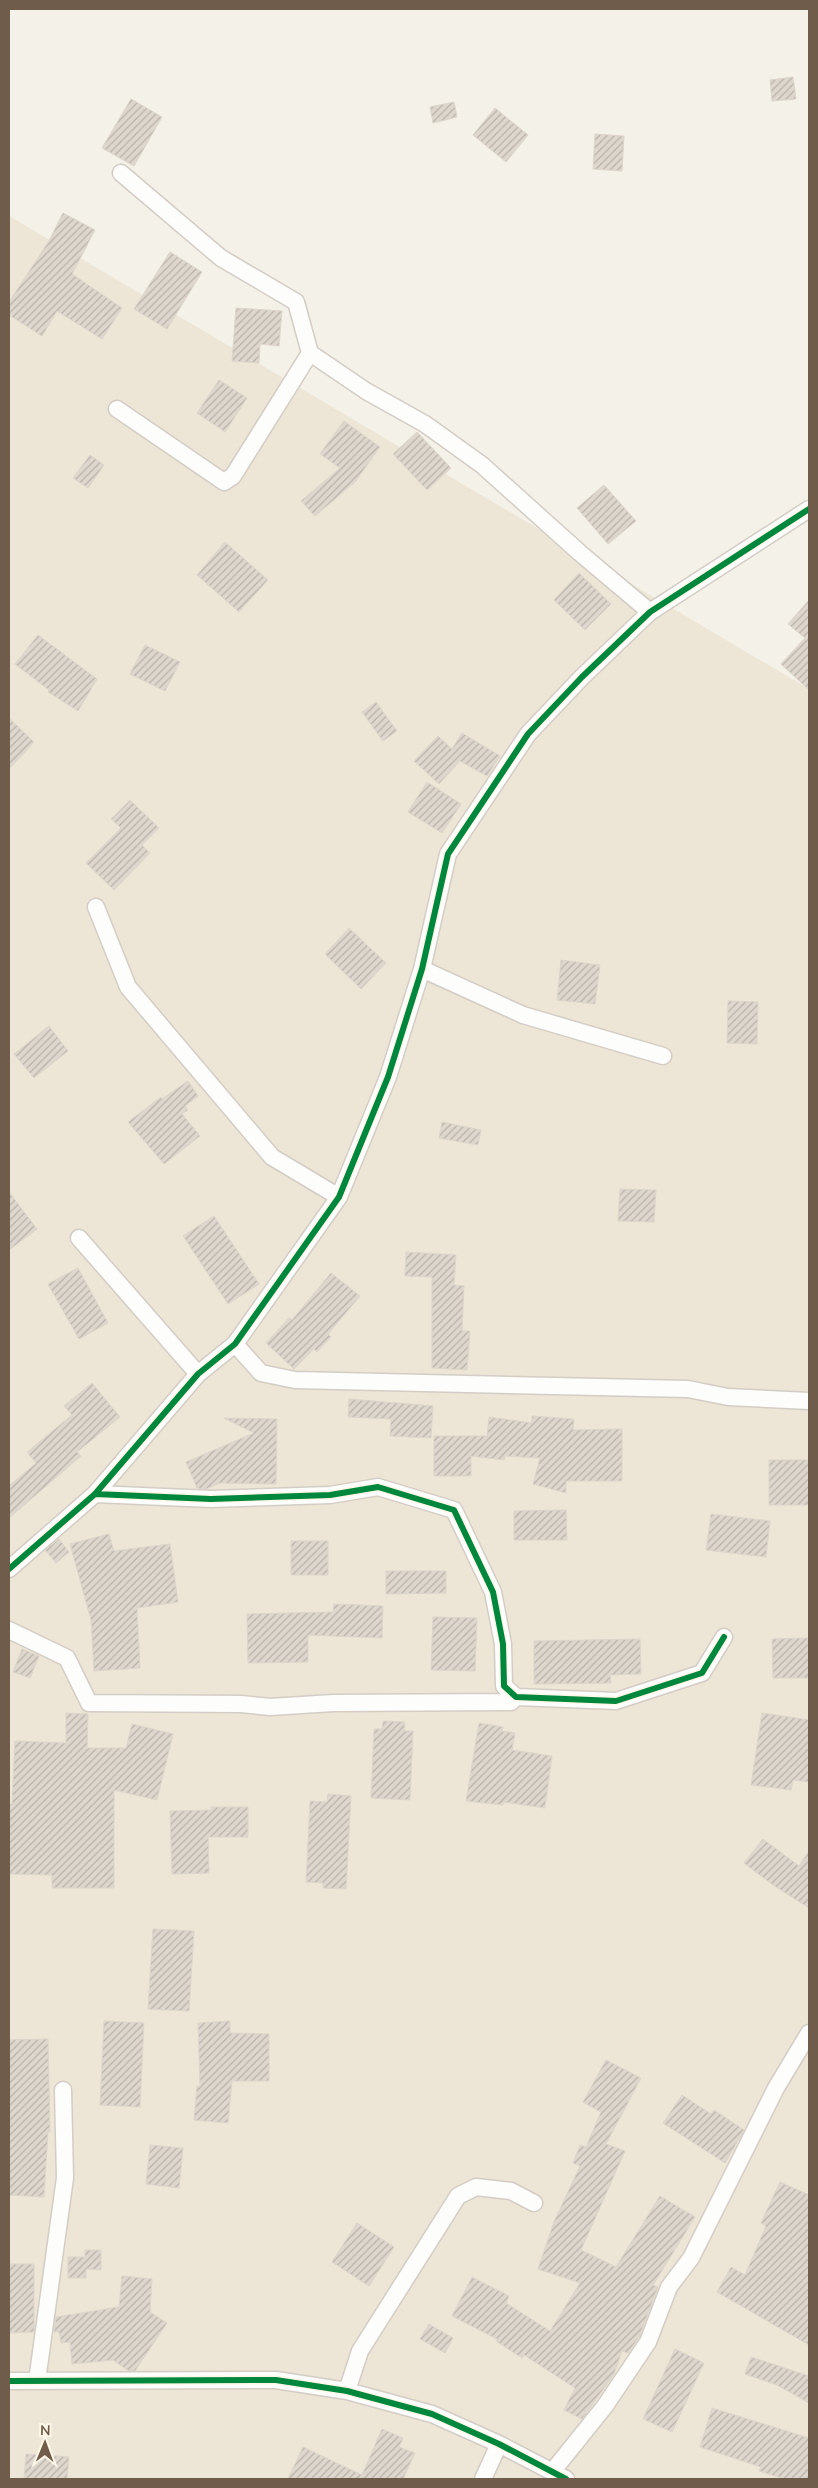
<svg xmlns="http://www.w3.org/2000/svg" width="818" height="2488" font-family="'Nunito Sans',sans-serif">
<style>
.residential{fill:#ede5d5}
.building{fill:url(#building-hatch);stroke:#ddd5cb}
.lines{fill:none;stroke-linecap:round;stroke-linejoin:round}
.minor-casing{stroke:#d3cdc5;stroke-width:19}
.minor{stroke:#fdfdfc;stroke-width:16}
.cycleway-casing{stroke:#fef7e8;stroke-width:9}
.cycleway{stroke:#00873e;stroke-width:6}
</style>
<defs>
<pattern id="building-hatch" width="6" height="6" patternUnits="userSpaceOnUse" patternTransform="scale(1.25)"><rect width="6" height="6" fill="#ded7ce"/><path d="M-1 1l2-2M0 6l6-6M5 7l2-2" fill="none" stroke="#b8b2a9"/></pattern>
</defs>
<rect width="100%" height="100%" fill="#f4f1e8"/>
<path class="residential" d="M 9,216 L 809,689 L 809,2479 L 9,2479 Z"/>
<path class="building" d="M 793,77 L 796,99 L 772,101 L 770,80 Z
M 131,99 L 162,117 L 134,166 L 102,148 Z
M 454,102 L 457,117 L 433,123 L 430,107 Z
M 495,108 L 528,135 L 506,162 L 473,135 Z
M 595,134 L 624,136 L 622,171 L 593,169 Z
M 63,213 L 95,230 L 72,274 L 122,308 L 102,339 L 57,311 L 42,336 L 9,315 L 9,302 L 49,241 Z
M 170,252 L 202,272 L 167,329 L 134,309 Z
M 236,308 L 282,311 L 279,346 L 260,344 L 259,363 L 232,361 Z
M 219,380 L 247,398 L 225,432 L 197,413 Z
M 344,421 L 380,447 L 355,482 L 315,516 L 301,501 L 340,468 L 320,454 Z
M 417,432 L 451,468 L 427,490 L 393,454 Z
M 90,455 L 104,465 L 88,488 L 73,478 Z
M 604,485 L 636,521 L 608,544 L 577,508 Z
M 225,542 L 268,580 L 239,612 L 197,575 Z
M 579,573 L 611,604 L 585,630 L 554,600 Z
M 809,600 L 809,690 L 781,664 L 805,638 L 788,624 Z
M 38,635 L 97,679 L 78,711 L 48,692 L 49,690 L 15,664 Z
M 145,645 L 180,662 L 165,691 L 130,674 Z
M 376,702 L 397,731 L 383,741 L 362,712 Z
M 9,718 L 34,742 L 9,769 Z
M 462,733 L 500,756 L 487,776 L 460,761 L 439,784 L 414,761 L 438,736 L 452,749 Z
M 427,782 L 461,804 L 442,833 L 408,812 Z
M 130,800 L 159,828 L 142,845 L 150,853 L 114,890 L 86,863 L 121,828 L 111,819 Z
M 349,928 L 386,963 L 361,989 L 325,954 Z
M 561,960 L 600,965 L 595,1004 L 557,1000 Z
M 728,1001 L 758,1002 L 757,1044 L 727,1043 Z
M 49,1026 L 68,1051 L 34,1078 L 14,1054 Z
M 188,1081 L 198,1096 L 185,1106 L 188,1110 L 182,1114 L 200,1136 L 164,1164 L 128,1122 L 161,1097 L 162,1099 Z
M 442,1122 L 481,1130 L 478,1145 L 439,1138 Z
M 620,1189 L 656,1190 L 654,1222 L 618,1221 Z
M 9,1192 L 37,1229 L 9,1250 Z
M 214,1216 L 259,1284 L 228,1304 L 183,1236 Z
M 406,1252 L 456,1255 L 454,1285 L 464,1286 L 462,1331 L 470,1331 L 467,1370 L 432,1368 L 432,1277 L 405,1276 Z
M 78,1268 L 108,1323 L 79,1339 L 48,1284 Z
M 331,1273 L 360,1296 L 328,1334 L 331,1337 L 317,1352 L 314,1349 L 294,1369 L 266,1343 L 289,1318 L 292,1320 Z
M 92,1383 L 120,1417 L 77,1452 L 81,1456 L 9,1518 L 9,1486 L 36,1463 L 27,1452 L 72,1415 L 64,1406 Z
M 349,1399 L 433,1406 L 431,1438 L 390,1436 L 391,1419 L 348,1417 Z
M 532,1416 L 574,1419 L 573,1430 L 622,1429 L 622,1481 L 566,1481 L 566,1493 L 533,1484 L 540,1458 L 505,1456 L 504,1460 L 471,1456 L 471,1476 L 434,1476 L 434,1436 L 487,1436 L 489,1417 L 532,1423 Z
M 224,1418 L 277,1419 L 276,1484 L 220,1483 L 206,1489 L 197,1488 L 186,1462 L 254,1433 Z
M 769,1460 L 809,1460 L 809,1505 L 769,1505 Z
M 566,1510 L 567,1540 L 514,1540 L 514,1511 Z
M 711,1514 L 770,1521 L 766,1557 L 706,1550 Z
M 109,1534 L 114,1551 L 170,1544 L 178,1602 L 137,1608 L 140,1668 L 94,1671 L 91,1620 L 70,1544 Z
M 59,1539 L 69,1552 L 56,1563 L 45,1550 Z
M 291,1541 L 328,1541 L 328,1575 L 291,1575 Z
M 386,1571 L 446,1571 L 446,1593 L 386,1594 Z
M 334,1604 L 383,1606 L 382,1638 L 308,1635 L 308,1662 L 248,1663 L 247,1614 L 333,1612 Z
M 433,1617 L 477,1618 L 475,1671 L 431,1670 Z
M 808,1638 L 809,1678 L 773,1678 L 772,1639 Z
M 640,1639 L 641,1674 L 610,1675 L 611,1683 L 534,1684 L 534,1641 Z
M 22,1649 L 39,1656 L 30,1678 L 13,1672 Z
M 66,1713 L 88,1714 L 87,1748 L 126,1748 L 132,1724 L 173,1734 L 157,1800 L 114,1790 L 114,1888 L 52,1888 L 52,1875 L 9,1874 L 9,1804 L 12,1804 L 15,1741 L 66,1743 Z
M 762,1713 L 809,1720 L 809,1782 L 793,1780 L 791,1790 L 751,1785 Z
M 383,1721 L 405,1722 L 404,1731 L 413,1731 L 410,1800 L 371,1798 L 374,1729 L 382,1729 Z
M 479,1723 L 503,1727 L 502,1731 L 515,1733 L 512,1750 L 552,1756 L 545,1808 L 503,1802 L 503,1805 L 466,1801 Z
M 328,1794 L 351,1796 L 346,1889 L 323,1888 L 323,1883 L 306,1882 L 310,1801 L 327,1802 Z
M 211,1807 L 248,1807 L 248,1837 L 208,1837 L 209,1873 L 172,1874 L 170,1811 L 211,1810 Z
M 763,1839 L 799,1866 L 809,1851 L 809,1908 L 773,1885 L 744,1863 Z
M 153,1929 L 194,1931 L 189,2011 L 148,2009 Z
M 104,2021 L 144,2023 L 140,2107 L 100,2105 Z
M 230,2021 L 230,2033 L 269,2034 L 269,2081 L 232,2081 L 228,2123 L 194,2120 L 197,2086 L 200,2087 L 198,2023 Z
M 48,2039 L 50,2132 L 48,2132 L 44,2197 L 9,2195 L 9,2040 Z
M 606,2060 L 641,2078 L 606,2144 L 625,2151 L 581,2250 L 616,2267 L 660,2196 L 695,2217 L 653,2285 L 658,2287 L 639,2337 L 628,2353 L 622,2351 L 614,2374 L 582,2419 L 564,2410 L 575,2388 L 524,2355 L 522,2358 L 496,2341 L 497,2339 L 452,2316 L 472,2277 L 509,2296 L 506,2303 L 550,2331 L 580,2283 L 538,2269 L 554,2222 L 580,2166 L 573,2163 L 580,2145 L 586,2147 L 601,2112 L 583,2102 Z
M 682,2095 L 711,2114 L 714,2110 L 744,2130 L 725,2163 L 663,2123 Z
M 150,2145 L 183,2148 L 179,2188 L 146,2184 Z
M 780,2182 L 809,2195 L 809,2345 L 717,2292 L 731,2267 L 745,2275 L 766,2226 L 761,2223 Z
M 357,2223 L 394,2247 L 369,2286 L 332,2262 Z
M 85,2250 L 101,2250 L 101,2270 L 86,2269 L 86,2278 L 68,2278 L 68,2257 L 85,2257 Z
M 9,2264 L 34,2264 L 34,2332 L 9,2333 Z
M 122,2276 L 152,2279 L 150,2312 L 167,2323 L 135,2371 L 129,2371 L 113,2360 L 72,2364 L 70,2342 L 61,2343 L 59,2332 L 54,2332 L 56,2317 L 119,2307 Z
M 429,2324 L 453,2338 L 445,2353 L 420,2339 Z
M 675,2349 L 704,2363 L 672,2432 L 643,2419 Z
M 751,2357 L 809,2376 L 809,2403 L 777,2385 L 745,2374 Z
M 712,2408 L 809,2438 L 809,2479 L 785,2479 L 759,2471 L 761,2467 L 700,2447 Z
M 382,2429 L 403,2438 L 399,2447 L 415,2453 L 403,2479 L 288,2479 L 303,2447 L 362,2475 Z
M 26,2454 L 69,2457 L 67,2479 L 24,2479 Z"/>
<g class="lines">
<defs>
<path id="minor" d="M 310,353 L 366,391 L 425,424 L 482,465 L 580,553 L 650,612
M 117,409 L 224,482 L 233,476 L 310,353 L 296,302 L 221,258 L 121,173
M 96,907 L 128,987 L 272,1157 L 339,1197
M 422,969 L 523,1015 L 663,1056
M 79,1238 L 198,1374
M 235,1344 L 261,1373 L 295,1380 L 688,1389 L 728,1397 L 809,1401
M 95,1494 L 211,1499 L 330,1495 L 378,1487 L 454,1510 L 493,1592 L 503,1644 L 504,1686 L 516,1697 L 616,1701 L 702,1673 L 724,1637
M 9,1569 L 95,1494 L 198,1374 L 235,1344 L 339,1197 L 388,1077 L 422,969 L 448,854 L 528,734 L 582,677 L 650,612 L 809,509
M 9,1630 L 67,1658 L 89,1703 L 241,1704 L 270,1707 L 333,1703 L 511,1702 L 516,1697
M 9,2381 L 276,2380 L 347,2391 L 432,2414 L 499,2444 L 566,2479
M 37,2381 L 65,2178 L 63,2090
M 347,2391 L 360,2351 L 458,2196 L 476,2187 L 511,2191 L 534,2203
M 552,2472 L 605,2406 L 648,2342 L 669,2287 L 691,2258 L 776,2088 L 809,2033
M 483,2479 L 499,2444"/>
</defs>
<use href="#minor" class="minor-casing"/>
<use href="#minor" class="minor"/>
<defs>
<path id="cycleway" d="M 95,1494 L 211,1499 L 330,1495 L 378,1487 L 454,1510 L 493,1592 L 503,1644 L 504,1686 L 516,1697 L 616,1701 L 702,1673 L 724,1637
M 9,1569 L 95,1494 L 198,1374 L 235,1344 L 339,1197 L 388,1077 L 422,969 L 448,854 L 528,734 L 582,677 L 650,612 L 809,509
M 9,2381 L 276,2380 L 347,2391 L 432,2414 L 499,2444 L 566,2479"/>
</defs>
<use href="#cycleway" class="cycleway-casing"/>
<use href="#cycleway" class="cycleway"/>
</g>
<rect width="818" height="2488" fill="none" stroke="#705c4a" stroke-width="20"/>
<g transform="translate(45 2443) rotate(1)" stroke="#fef7e8" stroke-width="4" paint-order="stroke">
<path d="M0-4L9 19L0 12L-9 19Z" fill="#705c4a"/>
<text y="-8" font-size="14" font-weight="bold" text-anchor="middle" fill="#705c4a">N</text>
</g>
</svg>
